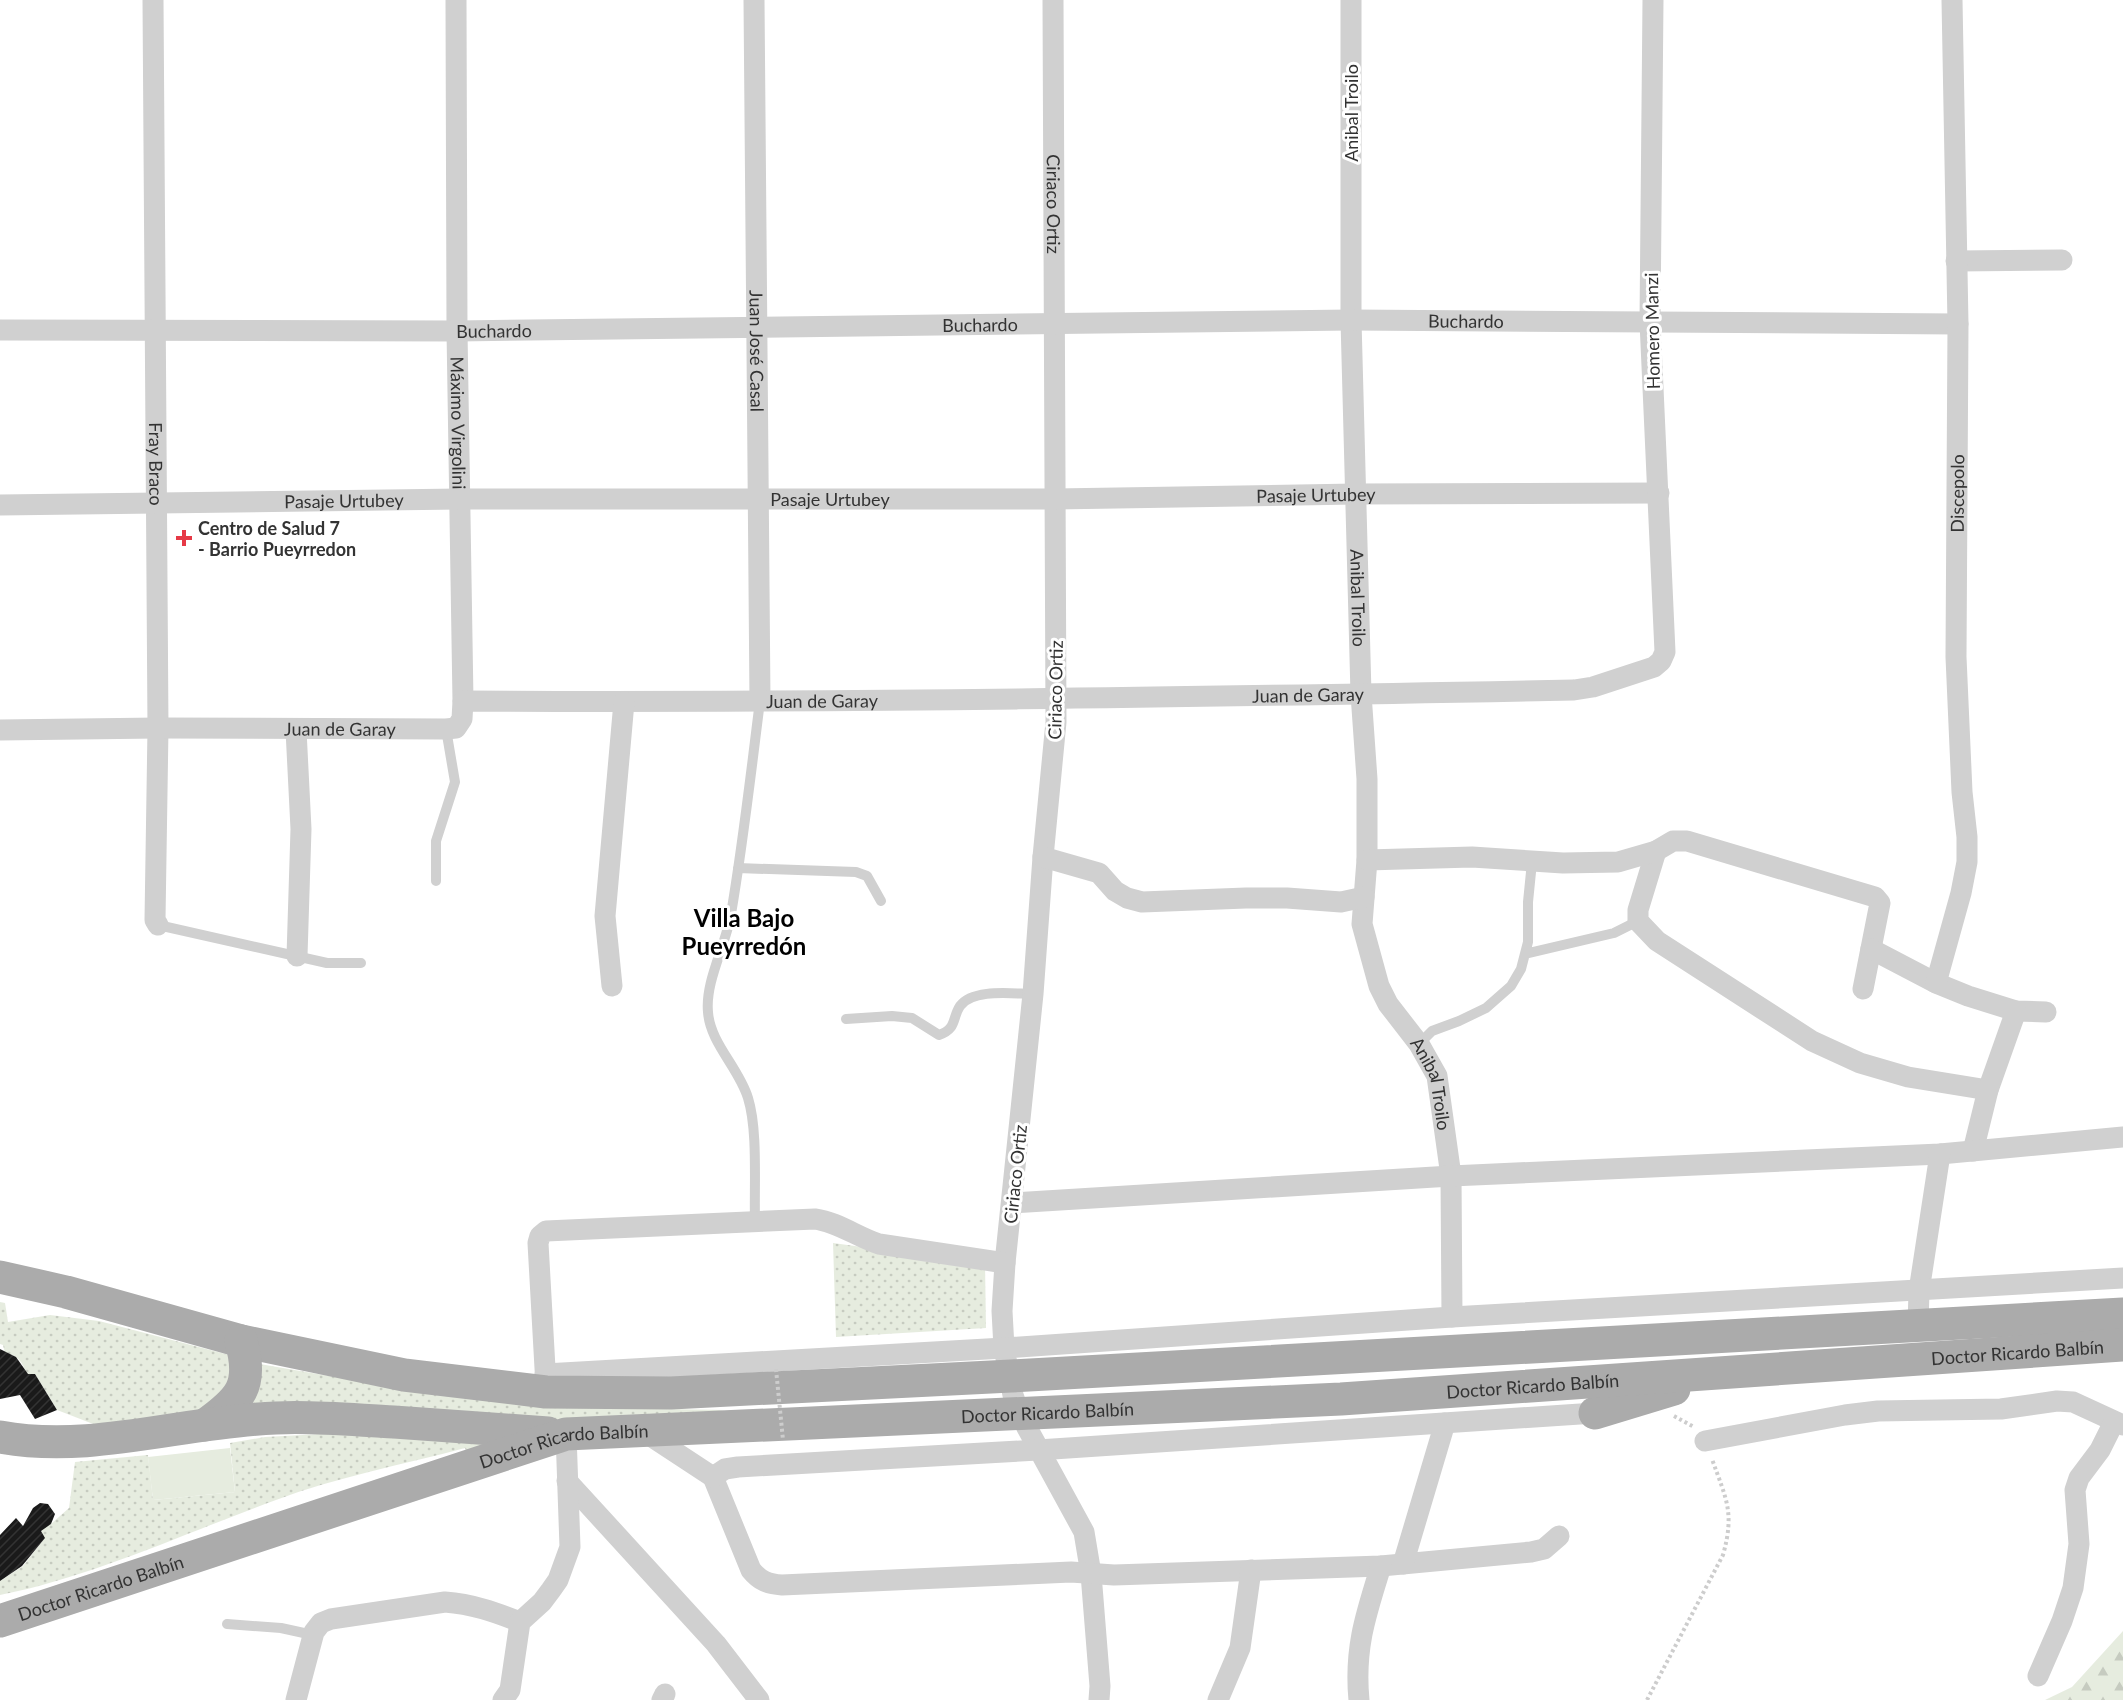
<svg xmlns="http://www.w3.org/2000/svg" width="2123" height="1700" font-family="Lato,sans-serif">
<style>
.grass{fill:url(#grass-dots)}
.forest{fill:url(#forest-firs)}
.garden{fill:#e6ecdf}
.building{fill:url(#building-hatch)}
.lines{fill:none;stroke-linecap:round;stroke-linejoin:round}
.path{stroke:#cdcdcd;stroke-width:4;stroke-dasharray:3 3;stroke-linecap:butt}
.service{stroke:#d0d0d0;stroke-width:10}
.minor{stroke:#d0d0d0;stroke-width:21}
.primary{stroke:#ababab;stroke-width:33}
.path-bridge{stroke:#cdcdcd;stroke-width:4;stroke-dasharray:3 3;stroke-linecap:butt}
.poi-dot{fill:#e63946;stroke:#fff;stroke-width:2}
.labels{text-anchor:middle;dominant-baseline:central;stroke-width:6;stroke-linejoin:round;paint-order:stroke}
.street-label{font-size:18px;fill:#333;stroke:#fff}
.poi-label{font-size:18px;font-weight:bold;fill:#333;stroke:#fff;text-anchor:start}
.district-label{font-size:24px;font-weight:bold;fill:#000;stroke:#fff}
</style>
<defs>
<pattern id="grass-dots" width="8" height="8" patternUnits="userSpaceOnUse" patternTransform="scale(1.5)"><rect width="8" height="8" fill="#e6ecdf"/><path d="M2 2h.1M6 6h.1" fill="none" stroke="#c6cbc0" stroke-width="1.8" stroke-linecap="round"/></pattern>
<pattern id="forest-firs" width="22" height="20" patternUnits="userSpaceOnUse" patternTransform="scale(1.5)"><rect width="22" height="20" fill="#e6ecdf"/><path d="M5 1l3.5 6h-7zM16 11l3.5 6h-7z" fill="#c6cbc0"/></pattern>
<pattern id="building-hatch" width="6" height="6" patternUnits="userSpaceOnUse" patternTransform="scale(1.5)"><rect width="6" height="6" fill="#1a1a1a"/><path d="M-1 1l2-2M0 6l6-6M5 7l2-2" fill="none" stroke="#333"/></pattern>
</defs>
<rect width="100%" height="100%" fill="#fff"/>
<path class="grass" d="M 833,1243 L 985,1264 L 986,1328 L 836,1337 Z
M 0,1302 L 5,1303 L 8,1322 L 50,1315 L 99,1321 L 237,1357 L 222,1410 L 101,1427 L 57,1410 L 35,1374 L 26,1375 C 24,1363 18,1355 5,1353 L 3,1345 L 0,1344 Z
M 254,1363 L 335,1377 L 602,1408 L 725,1410 L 618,1428 L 239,1411 Z
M 340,1433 L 522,1445 L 470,1460 L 465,1448 C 402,1465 337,1477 276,1500 C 185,1533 95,1576 0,1595 L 0,1581 L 23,1566 L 44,1539 L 40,1528 L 51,1524 L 69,1508 L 75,1462 L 148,1455 L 153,1500 L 235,1492 L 230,1443 L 265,1437 Z"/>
<path class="forest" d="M 2123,1631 L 2123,1700 L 2045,1700 L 2072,1687 Z"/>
<path class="garden" d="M 230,1448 L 235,1492 L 153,1500 L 148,1457 Z"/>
<path class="building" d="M 0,1349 L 16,1357 L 28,1374 L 35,1374 L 57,1410 L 35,1419 L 20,1395 L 0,1399 Z
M 40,1503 L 48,1504 L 55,1514 L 51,1524 L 41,1531 L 45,1538 L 22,1566 L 0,1581 L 0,1535 L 16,1518 L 23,1526 L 33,1508 Z"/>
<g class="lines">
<path class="path" d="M 1674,1416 L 1694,1427
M 1647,1700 L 1723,1555 C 1735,1512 1726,1499 1712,1459"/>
<path class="service" d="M 738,868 L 856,872 L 867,876 L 881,901
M 436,881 L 436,841 L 455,782 L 446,729
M 158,925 L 327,963 L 361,963
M 1525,954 L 1614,933 L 1638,921
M 846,1019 L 892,1016 L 912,1018 L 939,1035 C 957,1029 952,1018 960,1006 C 973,988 1014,994 1033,994
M 1419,1044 L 1432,1031 L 1459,1021 L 1486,1008 L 1511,986 L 1521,969 L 1528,942 L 1528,902 L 1532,862
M 755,1220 C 754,1185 758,1130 748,1098 C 739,1068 710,1043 708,1012 C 705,981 726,945 731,914 C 743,844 751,772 760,701
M 227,1624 L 281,1628 L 313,1635"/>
<g class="minor">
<path id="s1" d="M 153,0 L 158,728 L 155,920 L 158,925"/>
<path id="s2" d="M 456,0 L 457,331 L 463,701"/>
<path id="s3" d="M 754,0 L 760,701"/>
<path id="s4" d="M 1053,0 L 1056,722 L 1043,857 L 1033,994 L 1005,1263 L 1002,1311 L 1004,1348 L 1013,1395 L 1019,1413 L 1084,1532 L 1091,1574 L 1100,1686 L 1099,1700"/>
<path id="s5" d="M 1351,0 L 1351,320 L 1361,694 L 1367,779 L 1367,860 L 1362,924 L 1379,986 L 1388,1004 L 1419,1044 L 1437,1076 L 1451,1176 L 1452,1317"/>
<path d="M 1956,261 L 2062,260"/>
<path id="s6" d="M 0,330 L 457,331 L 1351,320 L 1958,324"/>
<path id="s7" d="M 0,505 L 460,499 L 1055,499 L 1355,494 L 1659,493"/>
<path id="s8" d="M 0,730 L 158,728 L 446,729 L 456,728 L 462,719 L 463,701 C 833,703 1204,697 1574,690 L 1593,687 L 1654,667 L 1661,661 L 1665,652 L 1650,322 L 1653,0"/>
<path d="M 296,730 L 301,829 L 297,956"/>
<path d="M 1656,851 L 1638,910 L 1638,921 L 1657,941 L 1812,1041 L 1860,1063 L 1908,1077 L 1988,1090"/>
<path d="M 1043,857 L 1099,873 L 1115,891 L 1127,898 L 1142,902 L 1246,898 L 1287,898 L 1341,902 L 1364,897"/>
<path d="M 1367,860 L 1472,857 L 1563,863 L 1618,862 L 1656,851 L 1673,841 L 1687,841 L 1875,897 L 1880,903 L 1863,989"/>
<path d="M 1871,949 L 1936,983 L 1968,996 L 2016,1011 L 2046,1012"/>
<path id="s9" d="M 1936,983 L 1961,893 L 1967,862 L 1967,837 L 1962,792 L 1956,657 L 1958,324 L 1952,0"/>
<path d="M 612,986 L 605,916 L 624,702"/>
<path d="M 1973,1151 L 1988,1090 L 2016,1011"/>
<path d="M 1012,1203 L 1451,1176 L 1940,1154 L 2123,1137"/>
<path d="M 1918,1326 L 1919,1291 L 1940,1154"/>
<path d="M 545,1374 L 1004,1348 L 1452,1317 L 2123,1278"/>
<path d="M 546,1386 L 538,1243 L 540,1236 L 546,1231 L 815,1219 C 838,1222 857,1237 879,1244 L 1005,1263"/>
<path d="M 643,1431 L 713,1477 L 751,1570 C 760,1581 768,1584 782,1585 L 1071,1572 L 1114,1575 L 1381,1566 L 1531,1552 L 1544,1549 L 1559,1536"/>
<path d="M 1705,1441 L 1845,1415 L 1878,1411 L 2001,1409 L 2057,1401 L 2073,1402 L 2123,1425"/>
<path d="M 713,1477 L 725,1469 L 738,1467 L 1038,1450 L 1595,1413"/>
<path d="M 567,1481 L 716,1644 L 759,1700"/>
<path d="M 1403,1564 L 1445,1423"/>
<path d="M 2038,1676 L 2062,1621 L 2073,1588 L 2079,1544 L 2075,1490 L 2079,1478 L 2100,1450 L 2114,1422"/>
<path d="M 296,1700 L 314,1632 L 321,1623 L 331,1619 L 445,1602 C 472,1604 495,1612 520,1622"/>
<path d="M 503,1700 L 510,1690 L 520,1622 L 542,1602 L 551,1590 L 558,1580 L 570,1547 L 566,1434"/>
<path d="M 662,1700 L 665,1694"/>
<path d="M 1218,1700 L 1240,1648 L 1251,1570"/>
<path d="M 1359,1700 C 1354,1648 1366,1614 1381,1566"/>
</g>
<g class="primary">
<path d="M 0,1277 L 66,1292 L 241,1341 L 404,1375 L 546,1392 L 671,1393 L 1011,1376 L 2123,1314"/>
<path d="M 1595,1413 L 1674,1389"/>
<path d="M 205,1425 C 240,1400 254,1386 241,1341"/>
<path d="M 0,1437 C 92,1454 184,1421 276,1418 C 315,1416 354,1420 394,1422 C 445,1426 497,1429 548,1433"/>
<path id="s10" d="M 0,1621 L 566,1434 L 1341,1399 L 2123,1345"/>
</g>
<path class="path-bridge" d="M 776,1369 L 783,1440"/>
</g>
<path class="poi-dot" d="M181 529h6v6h6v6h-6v6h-6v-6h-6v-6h6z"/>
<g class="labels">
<g class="street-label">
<text transform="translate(1351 113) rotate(-90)">Anibal Troilo</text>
<text stroke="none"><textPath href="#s4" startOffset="204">Ciriaco Ortiz</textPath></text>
<text stroke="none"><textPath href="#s6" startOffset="1466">Buchardo</textPath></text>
<text stroke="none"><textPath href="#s6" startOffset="980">Buchardo</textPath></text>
<text stroke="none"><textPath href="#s6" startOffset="494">Buchardo</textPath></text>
<text transform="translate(1652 331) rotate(-91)">Homero Manzi</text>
<text stroke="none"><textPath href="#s3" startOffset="351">Juan José Casal</textPath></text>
<text stroke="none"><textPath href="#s2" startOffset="423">Máximo Virgolini</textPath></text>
<text stroke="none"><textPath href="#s1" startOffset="464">Fray Braco</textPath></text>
<text stroke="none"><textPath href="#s9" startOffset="494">Discepolo</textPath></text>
<text stroke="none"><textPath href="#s7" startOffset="1316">Pasaje Urtubey</textPath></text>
<text stroke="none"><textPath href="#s7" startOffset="830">Pasaje Urtubey</textPath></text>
<text stroke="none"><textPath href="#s7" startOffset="344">Pasaje Urtubey</textPath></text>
<text stroke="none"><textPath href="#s5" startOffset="598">Anibal Troilo</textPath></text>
<text transform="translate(1055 690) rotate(-89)">Ciriaco Ortiz</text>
<text stroke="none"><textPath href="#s8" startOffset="1330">Juan de Garay</textPath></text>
<text stroke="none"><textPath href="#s8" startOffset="844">Juan de Garay</textPath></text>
<text stroke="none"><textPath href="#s8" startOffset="340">Juan de Garay</textPath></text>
<text stroke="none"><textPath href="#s5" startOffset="1102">Anibal Troilo</textPath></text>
<text transform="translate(1015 1174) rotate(-84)">Ciriaco Ortiz</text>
<text stroke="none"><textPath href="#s10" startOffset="2050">Doctor Ricardo Balbín</textPath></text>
<text stroke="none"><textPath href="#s10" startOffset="1564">Doctor Ricardo Balbín</textPath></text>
<text stroke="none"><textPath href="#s10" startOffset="1078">Doctor Ricardo Balbín</textPath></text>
<text stroke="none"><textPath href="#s10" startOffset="592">Doctor Ricardo Balbín</textPath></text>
<text stroke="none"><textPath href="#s10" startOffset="106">Doctor Ricardo Balbín</textPath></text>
</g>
<g class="poi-label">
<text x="198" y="528">Centro de Salud 7<tspan x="198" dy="21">- Barrio Pueyrredon</tspan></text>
</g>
<g class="district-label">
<text x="744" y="917">Villa Bajo<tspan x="744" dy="28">Pueyrredón</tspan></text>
</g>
</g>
</svg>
